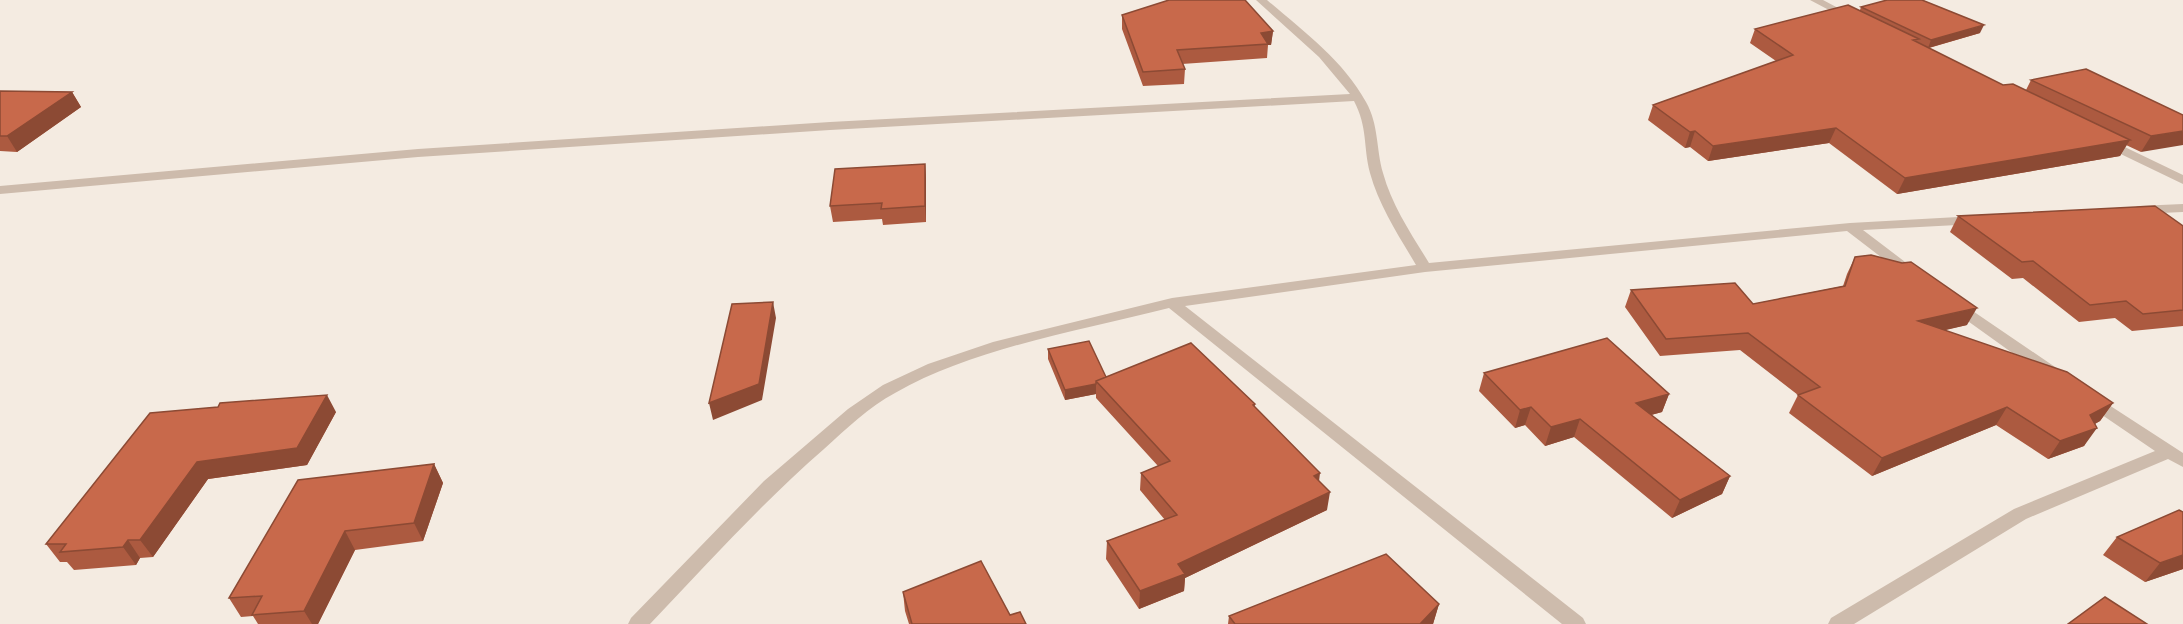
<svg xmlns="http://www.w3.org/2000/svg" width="2183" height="624" font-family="'Titillium Web',sans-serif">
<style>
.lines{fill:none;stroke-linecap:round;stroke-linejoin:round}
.minor{fill:#cdbbac;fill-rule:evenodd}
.wall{fill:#ac5a40}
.shaded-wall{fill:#8c4a34}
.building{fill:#c8694b;stroke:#8c4a34;stroke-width:1.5}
</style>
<rect width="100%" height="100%" fill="#f4ebe1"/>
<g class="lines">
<path class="minor" d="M 1256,0 L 1267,0 C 1303,31 1343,60 1366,102 C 1379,125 1376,149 1383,173 C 1392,206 1412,235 1429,263 L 1850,223 L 1976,216 L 1983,220 L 1976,224 L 1863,230 L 1917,271 L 1919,274 L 1917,277 L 1907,277 L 1847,231 L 1425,272 L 1185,306 L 1583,618 L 1586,624 L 1562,624 L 1169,308 C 1080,331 976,347 895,393 C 869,407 846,429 824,449 C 762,503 707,564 650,624 L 628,624 L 631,618 L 764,481 L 848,409 L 883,385 L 928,364 L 993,342 L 1172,298 L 1416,265 C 1399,236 1379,206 1370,173 C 1363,146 1368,128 1354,101 L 830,130 L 418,157 L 0,194 L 0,186 L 418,149 L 830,122 L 1350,94 L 1319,57 Z
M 1810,0 L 1823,0 L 1855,17 L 1846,19 Z
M 2106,138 L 2183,175 L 2183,184 L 2102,145 L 2100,142 L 2102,139 Z
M 2183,204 L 2183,212 L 2138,214 L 2131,210 L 2138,206 Z
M 1956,301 L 1961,303 L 2058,369 L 2060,373 L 2058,377 L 2046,377 L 1951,309 L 1949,306 Z
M 2092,394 L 2183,453 L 2183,467 L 2168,459 L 2026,519 L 1854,624 L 1828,624 L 1831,618 L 2014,509 L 2155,451 L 2086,404 L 2084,400 L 2086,396 Z"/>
</g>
<path class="wall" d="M 1861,7 L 1980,33 L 1929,48 L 2003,85 L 2026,90 L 2031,80 L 2183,115 L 2141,152 L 2126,145 L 2120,156 L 1897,194 L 1829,143 L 1708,161 L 1690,147 L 1685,148 L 1648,120 L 1653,105 L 1776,61 L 1750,43 L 1755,29 L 1860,10 Z
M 1122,15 L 1273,31 L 1271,45 L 1268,45 L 1267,58 L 1182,64 L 1185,69 L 1184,84 L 1143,86 L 1122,29 Z
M 0,91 L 72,92 L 81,107 L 17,152 L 0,151 Z
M 925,164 L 926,180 L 926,222 L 883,225 L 882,219 L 833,222 L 830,206 Z
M 1958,216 L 2183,226 L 2183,326 L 2132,331 L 2115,318 L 2079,322 L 2023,278 L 2012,279 L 1950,232 Z
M 1855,257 L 1967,325 L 1944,330 L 2113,403 L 2100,421 L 2095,424 L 2084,446 L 2048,459 L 1996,425 L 1872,476 L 1789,413 L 1798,395 L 1740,350 L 1660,356 L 1625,307 L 1631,290 L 1753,304 L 1843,286 L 1847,274 Z
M 1048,349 L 1106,377 L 1255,404 L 1255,407 L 1319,481 L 1327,510 L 1185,578 L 1184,591 L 1139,609 L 1106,559 L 1107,541 L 1165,520 L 1140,490 L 1141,473 L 1158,466 L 1096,398 L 1096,394 L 1065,400 L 1048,359 Z
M 1484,373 L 1669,394 L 1662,412 L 1651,415 L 1730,476 L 1722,494 L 1672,518 L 1574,437 L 1545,446 L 1525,425 L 1515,428 L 1479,391 Z
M 218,407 L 336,412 L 307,465 L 208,479 L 153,557 L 140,558 L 136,565 L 74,570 L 67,562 L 60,562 L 46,544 Z
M 434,464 L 443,483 L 423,541 L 355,550 L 318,624 L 258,624 L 253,616 L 241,617 L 229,598 Z
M 2117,537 L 2183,569 L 2145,582 L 2103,555 Z
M 903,592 L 1010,615 L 1026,624 L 909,624 L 905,611 Z
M 1439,604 L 1433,624 L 1228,624 L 1229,616 Z"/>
<path class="shaded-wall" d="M 1984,25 L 1980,33 L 1928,48 L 1931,40 Z
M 1273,31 L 1271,45 L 1268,45 L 1268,44 L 1261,33 Z
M 72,92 L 81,107 L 17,152 L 7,136 Z
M 1836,128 L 1829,143 L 1708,161 L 1713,146 Z
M 1695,131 L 1690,147 L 1685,148 L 1690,132 Z
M 2183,131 L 2183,145 L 2141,152 L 2151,136 Z
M 2130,140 L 2120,156 L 1897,194 L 1905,178 Z
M 925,164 L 926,180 L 926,222 L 925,206 Z
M 773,302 L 776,318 L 762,400 L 713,420 L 709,403 Z
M 1977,308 L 1967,325 L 1908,339 L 1918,321 Z
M 1096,384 L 1096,394 L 1065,400 L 1065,390 Z
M 1669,394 L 1662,412 L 1629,421 L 1636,403 Z
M 327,395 L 336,412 L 307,465 L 208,479 L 153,557 L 140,540 L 197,462 Z
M 2113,403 L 2100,421 L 2077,433 L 2090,415 Z
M 1531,407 L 1525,425 L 1515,428 L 1520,410 Z
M 2007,407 L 1996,425 L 1872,476 L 1882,458 Z
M 1580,419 L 1574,437 L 1545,446 L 1551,427 Z
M 2097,428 L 2084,446 L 2048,459 L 2060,441 Z
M 434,464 L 443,483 L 423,541 L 414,523 Z
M 1320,473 L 1318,490 L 1314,476 Z
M 1730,476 L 1722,494 L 1672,518 L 1680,500 Z
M 1330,492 L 1327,510 L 1185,578 L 1184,591 L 1139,609 L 1140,591 L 1178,564 Z
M 345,531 L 355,550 L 318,624 L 312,624 L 304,611 Z
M 128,540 L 140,558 L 136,565 L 123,547 Z
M 2183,555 L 2183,569 L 2145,582 L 2160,563 Z
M 1439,604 L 1433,624 L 1420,624 Z"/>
<path class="building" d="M 1169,0 L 1245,0 L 1273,31 L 1261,33 L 1268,44 L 1177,50 L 1185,69 L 1143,72 L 1122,15 Z
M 1887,0 L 1922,0 L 1984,25 L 1931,40 L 1861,7 Z
M 1848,5 L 1919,39 L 1913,40 L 2003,85 L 2013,84 L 2130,140 L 1905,178 L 1836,128 L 1713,146 L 1695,131 L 1690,132 L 1653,105 L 1793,55 L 1755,29 Z
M 2086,69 L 2183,115 L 2183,131 L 2151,136 L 2031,80 Z
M 0,91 L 72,92 L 7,136 L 0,136 Z
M 925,164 L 925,206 L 881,209 L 882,203 L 830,206 L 835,169 Z
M 2155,206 L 2183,226 L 2183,310 L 2143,314 L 2126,301 L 2090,305 L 2033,261 L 2022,262 L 1958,216 Z
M 1871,255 L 1902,263 L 1911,262 L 1977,308 L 1918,321 L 2067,372 L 2113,403 L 2090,415 L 2097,428 L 2060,441 L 2007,407 L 1882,458 L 1798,395 L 1820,387 L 1748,333 L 1666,339 L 1631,290 L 1735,283 L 1753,304 L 1845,286 L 1855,257 Z
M 773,302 L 759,384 L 709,403 L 732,304 Z
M 1607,338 L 1669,394 L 1636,403 L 1730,476 L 1680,500 L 1580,419 L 1551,427 L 1531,407 L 1520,410 L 1484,373 Z
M 1089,341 L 1106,377 L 1096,381 L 1096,384 L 1065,390 L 1048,349 Z
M 1191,343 L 1255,404 L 1253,405 L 1320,473 L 1314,476 L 1330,492 L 1178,564 L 1185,574 L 1140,591 L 1107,541 L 1177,515 L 1141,473 L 1170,461 L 1096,381 Z
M 327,395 L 297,448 L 197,462 L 140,540 L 128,540 L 123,547 L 60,552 L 66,544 L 46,544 L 150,413 L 218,407 L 220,403 Z
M 434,464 L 414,523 L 345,531 L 304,611 L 252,615 L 262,596 L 229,598 L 298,480 Z
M 2179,510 L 2183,512 L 2183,555 L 2160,563 L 2117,537 Z
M 1386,554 L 1439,604 L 1420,624 L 1235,624 L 1229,616 Z
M 981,561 L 1010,615 L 1020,612 L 1026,624 L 912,624 L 903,592 Z
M 2105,597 L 2147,624 L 2068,624 Z"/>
</svg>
